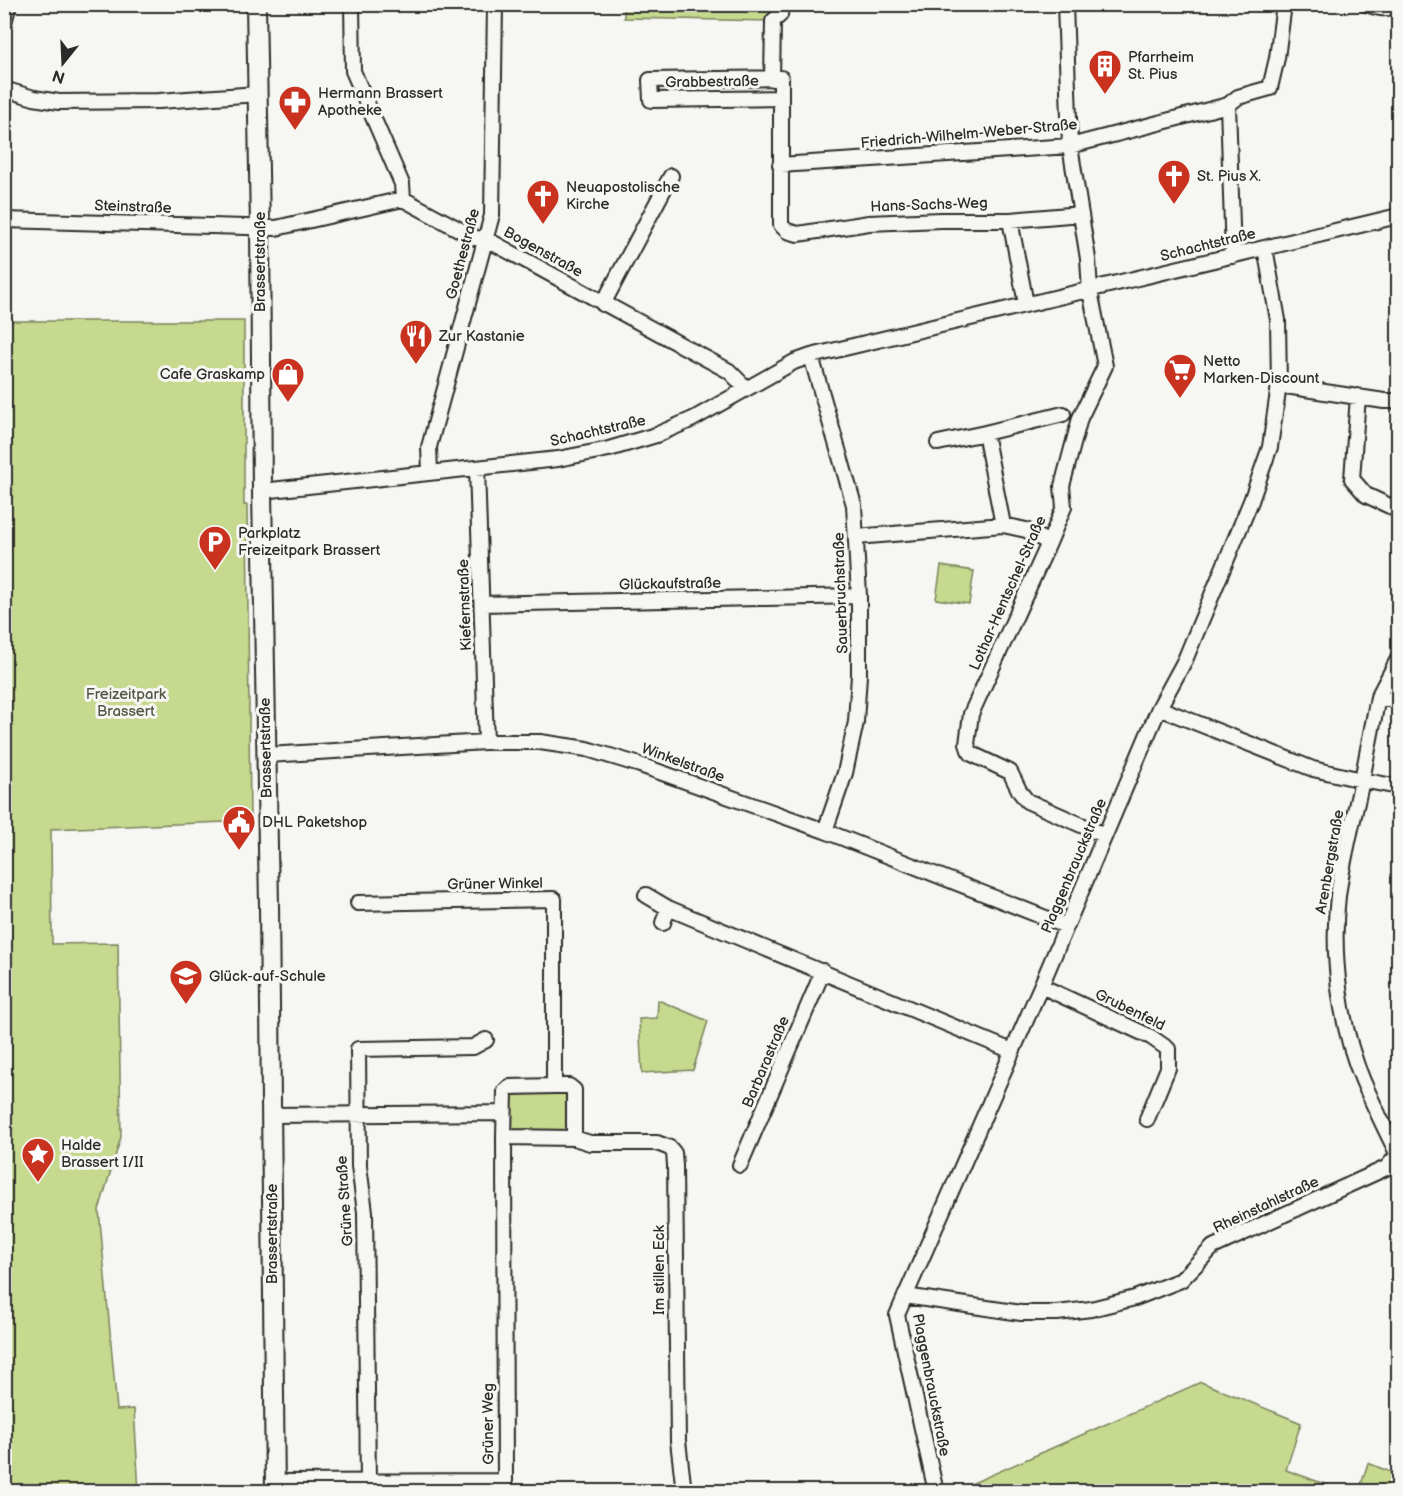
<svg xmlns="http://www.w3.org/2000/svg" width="1403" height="1496" font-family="'Balsamiq Sans',sans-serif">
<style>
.green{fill:#c6d98e;stroke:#78825c;stroke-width:1.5}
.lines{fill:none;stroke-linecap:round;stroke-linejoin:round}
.minor-casing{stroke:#2b2b2b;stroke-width:18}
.major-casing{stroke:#2b2b2b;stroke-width:22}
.minor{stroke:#f6f6f2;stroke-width:14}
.major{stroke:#f6f6f2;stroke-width:18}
.labels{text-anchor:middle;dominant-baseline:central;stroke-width:6;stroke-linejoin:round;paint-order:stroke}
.poi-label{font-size:15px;fill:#2b2b2b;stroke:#f6f6f2;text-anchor:start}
.street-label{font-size:15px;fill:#2b2b2b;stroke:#f6f6f2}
.park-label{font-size:15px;fill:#525644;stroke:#f6f6f2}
</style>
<rect width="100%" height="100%" fill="#f6f6f2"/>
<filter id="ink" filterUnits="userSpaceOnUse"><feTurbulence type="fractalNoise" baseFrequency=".0167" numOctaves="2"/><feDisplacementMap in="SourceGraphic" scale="12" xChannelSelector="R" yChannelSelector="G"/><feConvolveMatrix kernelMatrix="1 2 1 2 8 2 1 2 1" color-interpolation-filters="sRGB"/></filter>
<g filter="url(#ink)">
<path class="green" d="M 624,5 L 773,5 L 771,21 L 624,18 Z
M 5,321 L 244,321 L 244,505 L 247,505 L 250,821 L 51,829 L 52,944 L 118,943 L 121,1137 L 99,1210 L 117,1410 L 134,1409 L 139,1491 L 5,1491 Z
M 941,566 L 974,571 L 969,604 L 936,599 Z
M 658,1000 L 708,1021 L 693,1070 L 642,1073 L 639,1019 L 657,1018 Z
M 512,1090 L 570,1093 L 571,1130 L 566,1135 L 513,1134 L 508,1129 L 508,1095 Z
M 1201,1382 L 1301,1423 L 1286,1470 L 1344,1491 L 955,1491 Z
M 1368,1463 L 1398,1475 L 1398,1491 L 1359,1491 Z"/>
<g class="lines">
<defs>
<path id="minor" d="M 352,4 L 353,71 L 402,184 L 403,199
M 1065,4 L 1070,146 L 1088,259 L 1090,291 L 1105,366 L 1080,418 L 1062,486 L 1064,507 L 1049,543 L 971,714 L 967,744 L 969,750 L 972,754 L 1010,772 L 1020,792 L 1027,801 L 1104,835
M 1366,4 C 1376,7 1387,12 1395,4
M 4,23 L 9,4
M 772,79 L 773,21 L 780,15 L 781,4
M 4,89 L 34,98 L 59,102 L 159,101 L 258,94
M 780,98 L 651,100 L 650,80 L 781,78 L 781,225 L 787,231 L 798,234 L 869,223 L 941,220 L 1010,220 L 1081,214
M 780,165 L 1070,146 L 1228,105
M 4,220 L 276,228 L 403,199 L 475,238 L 486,239 L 729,371 L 746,388
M 1010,220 L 1026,304
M 1233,256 L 1228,105 L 1238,97 L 1270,88 L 1277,58 L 1284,4
M 603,304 L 671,176
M 811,356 L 854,505 L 859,596 L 859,675 L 856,722 L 845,773 L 825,831
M 1279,385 L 1384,401 L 1398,401
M 1358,396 L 1352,479 L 1366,495 L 1398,510
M 985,433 L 1063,414
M 938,443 L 985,433 L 1003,525
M 477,468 L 486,742
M 430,472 L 429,447 L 492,215 L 495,4
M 262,491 L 558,459 L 609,449 L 656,435 L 693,419 L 794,362 L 811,356 L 1398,216
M 856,537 L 1003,525 L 1026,530 L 1049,543
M 482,604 L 859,596
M 1398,659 L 1378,697 L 1362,780 L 1398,787
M 1378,697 L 1398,701
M 1159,708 L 1313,769 L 1362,780 C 1354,818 1343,857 1338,896 C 1331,954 1340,1027 1363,1081 C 1374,1106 1386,1131 1398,1155
M 267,755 L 486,742 L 540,742 L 587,749 L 640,765 L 825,831 L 1066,926
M 646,895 L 668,908 L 1012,1051
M 358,903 L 554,899 L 554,1086
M 663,923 L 668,908
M 1041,986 L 1151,1037 L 1168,1049 L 1168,1068 L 1147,1119
M 554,1086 L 569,1086 L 574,1090 L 574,1138 L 504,1137 L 505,1091 L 509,1087 Z
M 271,1115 L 504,1113
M 574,1138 L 590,1143 L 657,1143 L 670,1148 L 674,1153 L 675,1165 L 678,1441 L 684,1492
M 740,1165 L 823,971
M 905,1296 L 1021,1313 L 1057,1313 L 1091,1309 L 1135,1298 L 1181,1280 L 1213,1247 L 1386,1168 L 1398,1155
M 368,1481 L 365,1212 L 359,1166 L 358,1049 L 473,1047 L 486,1040
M 275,1482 L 505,1481 L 504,1137
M 936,1492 L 897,1315 L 1041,986 L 1159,708 L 1185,660 L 1251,501 L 1270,447 L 1279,385 L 1278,320 L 1265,248"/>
<path id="major" d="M 256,4 L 260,227 L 262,491 L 269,906 L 275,1492"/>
</defs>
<use href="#minor" class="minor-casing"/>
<use href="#major" class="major-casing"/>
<use href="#minor" class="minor"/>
<use href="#major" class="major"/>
</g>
</g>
<defs>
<symbol id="building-pin" viewBox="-11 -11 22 30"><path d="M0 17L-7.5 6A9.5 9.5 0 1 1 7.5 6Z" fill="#c8321e" stroke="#f6f6f2"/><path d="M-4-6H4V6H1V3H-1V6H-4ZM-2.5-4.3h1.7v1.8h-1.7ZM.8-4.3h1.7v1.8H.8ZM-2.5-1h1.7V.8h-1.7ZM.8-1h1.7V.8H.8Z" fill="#fff"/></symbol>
<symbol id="pharmacy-pin" viewBox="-11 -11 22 30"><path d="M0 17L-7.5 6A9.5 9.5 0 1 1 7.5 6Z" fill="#c8321e" stroke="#f6f6f2"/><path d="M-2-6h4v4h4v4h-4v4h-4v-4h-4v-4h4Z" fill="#fff"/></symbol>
<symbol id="church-pin" viewBox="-11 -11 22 30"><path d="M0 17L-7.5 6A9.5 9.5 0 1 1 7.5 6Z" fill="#c8321e" stroke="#f6f6f2"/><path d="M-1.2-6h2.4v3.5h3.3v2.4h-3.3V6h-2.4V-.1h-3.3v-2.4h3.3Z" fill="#fff"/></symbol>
<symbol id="restaurant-pin" viewBox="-11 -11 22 30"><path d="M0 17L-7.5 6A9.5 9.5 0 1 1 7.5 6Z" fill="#c8321e" stroke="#f6f6f2"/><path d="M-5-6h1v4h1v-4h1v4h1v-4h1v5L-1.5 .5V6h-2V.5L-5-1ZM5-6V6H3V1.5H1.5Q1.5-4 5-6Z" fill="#fff"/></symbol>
<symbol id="supermarket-pin" viewBox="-11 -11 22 30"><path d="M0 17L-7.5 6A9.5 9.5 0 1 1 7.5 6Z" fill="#c8321e" stroke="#f6f6f2"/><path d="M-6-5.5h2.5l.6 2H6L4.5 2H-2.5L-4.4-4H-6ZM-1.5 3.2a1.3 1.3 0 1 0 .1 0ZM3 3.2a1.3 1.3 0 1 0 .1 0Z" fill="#fff"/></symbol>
<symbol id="shop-pin" viewBox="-11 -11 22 30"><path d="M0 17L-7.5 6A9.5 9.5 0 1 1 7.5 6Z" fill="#c8321e" stroke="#f6f6f2"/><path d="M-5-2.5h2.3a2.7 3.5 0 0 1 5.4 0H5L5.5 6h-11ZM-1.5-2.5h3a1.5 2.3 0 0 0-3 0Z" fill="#fff"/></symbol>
<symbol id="parking-pin" viewBox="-11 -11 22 30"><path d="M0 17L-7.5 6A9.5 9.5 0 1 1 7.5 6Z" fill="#c8321e" stroke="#f6f6f2"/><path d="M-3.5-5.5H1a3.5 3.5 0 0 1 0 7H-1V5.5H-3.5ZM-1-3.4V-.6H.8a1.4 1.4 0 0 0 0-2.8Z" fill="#fff"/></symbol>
<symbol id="civic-pin" viewBox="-11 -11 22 30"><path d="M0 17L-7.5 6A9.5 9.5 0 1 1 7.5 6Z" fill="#c8321e" stroke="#f6f6f2"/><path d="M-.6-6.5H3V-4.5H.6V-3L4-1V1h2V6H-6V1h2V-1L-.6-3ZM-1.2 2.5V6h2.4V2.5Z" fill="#fff"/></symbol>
<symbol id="school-pin" viewBox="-11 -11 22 30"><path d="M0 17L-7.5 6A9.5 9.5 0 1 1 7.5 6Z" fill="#c8321e" stroke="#f6f6f2"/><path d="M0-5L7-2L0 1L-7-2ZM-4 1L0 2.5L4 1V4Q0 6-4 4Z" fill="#fff"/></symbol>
<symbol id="sight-pin" viewBox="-11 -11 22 30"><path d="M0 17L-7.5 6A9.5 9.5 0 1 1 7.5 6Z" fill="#c8321e" stroke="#f6f6f2"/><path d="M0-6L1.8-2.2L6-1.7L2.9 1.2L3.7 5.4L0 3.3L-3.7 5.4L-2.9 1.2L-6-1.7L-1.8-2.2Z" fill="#fff"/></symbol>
</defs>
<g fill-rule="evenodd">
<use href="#building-pin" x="1086" y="47" width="38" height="52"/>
<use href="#pharmacy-pin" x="276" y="83" width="38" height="52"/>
<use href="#church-pin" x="1155" y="157" width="38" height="52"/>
<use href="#church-pin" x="524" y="177" width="38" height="52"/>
<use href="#restaurant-pin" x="397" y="317" width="38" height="52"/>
<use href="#supermarket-pin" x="1161" y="351" width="38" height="52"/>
<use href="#shop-pin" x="269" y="355" width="38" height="52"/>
<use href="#parking-pin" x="196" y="523" width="38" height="52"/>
<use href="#civic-pin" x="220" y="803" width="38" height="52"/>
<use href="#school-pin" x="167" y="957" width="38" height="52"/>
<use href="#sight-pin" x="19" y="1135" width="38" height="52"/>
</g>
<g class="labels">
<g class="poi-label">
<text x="1128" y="57">Pfarrheim<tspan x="1128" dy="17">St. Pius</tspan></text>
<text x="318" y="93">Hermann Brassert<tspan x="318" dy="17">Apotheke</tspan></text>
<text x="1197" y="176">St. Pius X.</text>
<text x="566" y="187">Neuapostolische<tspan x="566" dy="17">Kirche</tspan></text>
<text x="439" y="336">Zur Kastanie</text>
<text x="1203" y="361">Netto<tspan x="1203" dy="17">Marken-Discount</tspan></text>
<text x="265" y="374" text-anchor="end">Cafe Graskamp</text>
<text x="238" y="533">Parkplatz<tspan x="238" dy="17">Freizeitpark Brassert</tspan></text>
<text x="262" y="822">DHL Paketshop</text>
<text x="209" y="976">Glück-auf-Schule</text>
<text x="61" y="1145">Halde<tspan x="61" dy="17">Brassert I/II</tspan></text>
</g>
<g class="street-label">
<text transform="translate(712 82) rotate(-1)">Grabbestraße</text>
<text transform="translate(969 134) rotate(-5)">Friedrich-Wilhelm-Weber-Straße</text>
<text transform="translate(929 205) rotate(-2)">Hans-Sachs-Weg</text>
<text transform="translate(133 207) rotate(2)">Steinstraße</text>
<text transform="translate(1208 245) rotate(-14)">Schachtstraße</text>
<text transform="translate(543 252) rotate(29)">Bogenstraße</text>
<text transform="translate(463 254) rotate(-75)">Goethestraße</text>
<text transform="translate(260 262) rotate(-90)">Brassertstraße</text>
<text transform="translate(598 431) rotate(-13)">Schachtstraße</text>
<text transform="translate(670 584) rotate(-1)">Glückaufstraße</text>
<text transform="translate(841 593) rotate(-92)">Sauerbruchstraße</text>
<text transform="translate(1008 593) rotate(-66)">Lothar-Hentschel-Straße</text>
<text transform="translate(465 605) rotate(-92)">Kiefernstraße</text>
<text transform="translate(266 748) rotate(-91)">Brassertstraße</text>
<text transform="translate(683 763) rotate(20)">Winkelstraße</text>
<text transform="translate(1330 862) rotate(-80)">Arenbergstraße</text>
<text transform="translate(1074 866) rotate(-67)">Plaggenbrauckstraße</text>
<text transform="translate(495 884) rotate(-1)">Grüner Winkel</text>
<text transform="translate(1130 1010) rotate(26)">Grubenfeld</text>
<text transform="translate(766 1062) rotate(-67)">Barbarastraße</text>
<text transform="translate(345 1201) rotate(-94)">Grüne Straße</text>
<text transform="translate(1266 1205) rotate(-25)">Rheinstahlstraße</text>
<text transform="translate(272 1234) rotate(-90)">Brassertstraße</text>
<text transform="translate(659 1270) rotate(-90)">Im stillen Eck</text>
<text transform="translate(931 1385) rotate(79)">Plaggenbrauckstraße</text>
<text transform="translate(488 1424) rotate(-90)">Grüner Weg</text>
</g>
<g class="park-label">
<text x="126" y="694">Freizeitpark<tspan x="126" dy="17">Brassert</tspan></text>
</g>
</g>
<rect width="1403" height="1496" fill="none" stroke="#f6f6f2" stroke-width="24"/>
<rect x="12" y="12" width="1379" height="1472" fill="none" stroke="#2b2b2b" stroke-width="2" filter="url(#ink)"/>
<g transform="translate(63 63) rotate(198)" stroke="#f6f6f2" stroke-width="4.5" paint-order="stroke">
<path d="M0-4.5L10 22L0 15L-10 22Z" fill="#2b2b2b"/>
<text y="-9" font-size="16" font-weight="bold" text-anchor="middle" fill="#2b2b2b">N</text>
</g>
</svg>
